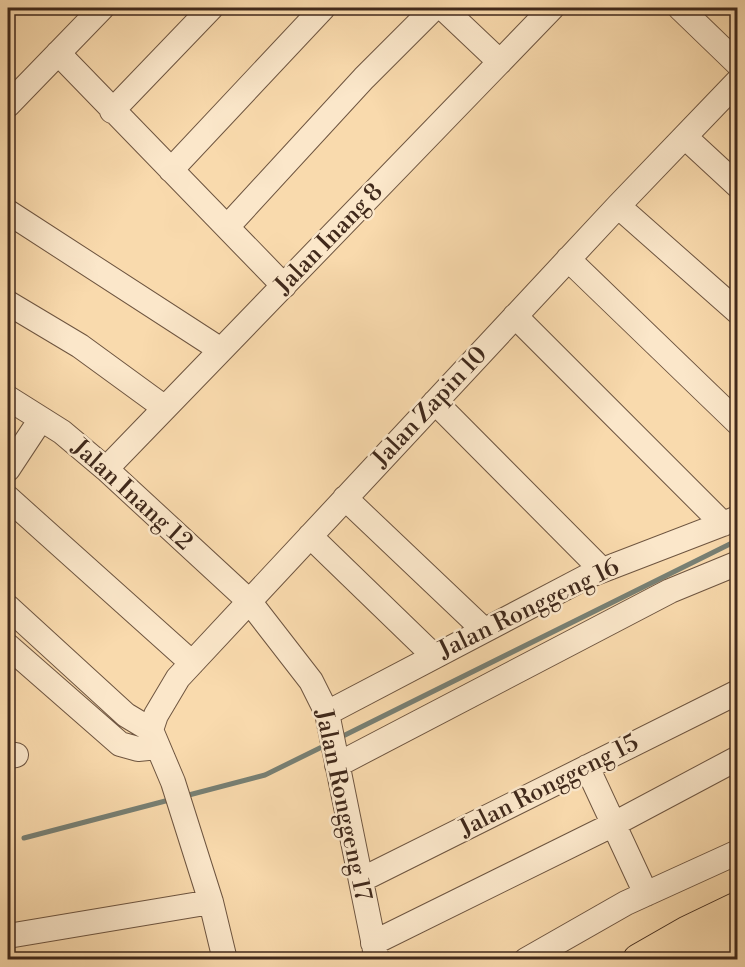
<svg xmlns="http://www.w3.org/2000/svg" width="745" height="967" font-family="'Libre Bodoni',serif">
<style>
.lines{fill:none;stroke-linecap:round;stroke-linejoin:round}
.stream{stroke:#788074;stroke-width:5}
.minor-casing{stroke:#6e5540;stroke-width:26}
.major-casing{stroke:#40291b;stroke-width:34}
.minor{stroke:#fbe7ca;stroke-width:24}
.major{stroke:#f9daad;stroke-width:32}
.labels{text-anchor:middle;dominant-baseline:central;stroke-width:5;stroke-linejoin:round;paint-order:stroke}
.street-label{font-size:24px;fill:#40291b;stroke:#fbe7ca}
</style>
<rect width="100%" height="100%" fill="#f9daad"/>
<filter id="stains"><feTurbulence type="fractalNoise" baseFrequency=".00333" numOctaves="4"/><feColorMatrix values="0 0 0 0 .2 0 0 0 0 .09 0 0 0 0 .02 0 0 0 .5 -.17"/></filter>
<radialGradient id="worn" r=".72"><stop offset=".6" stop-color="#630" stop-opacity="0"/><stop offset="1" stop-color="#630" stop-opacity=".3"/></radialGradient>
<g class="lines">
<path class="stream" d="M 339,738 L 738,540
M 185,796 L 265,775 L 328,744
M 24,838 L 173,799"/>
<defs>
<path id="minor" d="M 443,8 L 500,62
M 680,8 L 738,64
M 58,53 L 284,286
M 8,105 L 102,8
M 112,111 L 211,8
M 685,137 L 738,186
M 171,170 L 323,8
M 618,206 L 738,312
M 8,212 L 221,350
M 227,227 L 364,78 L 434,8
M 568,259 L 738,423
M 8,303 L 80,346 L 165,408
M 515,316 L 723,524
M 8,398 L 62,432 L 106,469 L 249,601 L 311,681 L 327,713 L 377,960
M 435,402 L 602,570
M 8,469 L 41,419
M 106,469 L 552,8
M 8,498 L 192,663
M 345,498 L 484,630
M 310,536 L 434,656
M 8,607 L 126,715 L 151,730
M 8,646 L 120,744 L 138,749 L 158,747
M 327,713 L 590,575 L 738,518
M 8,756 L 16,755
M 337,765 L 670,591 L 738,563
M 587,767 L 646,894
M 361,880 L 738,692
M 8,936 L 211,902
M 373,943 L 614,824 L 738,758
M 225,960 L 211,902 L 173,782 L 151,730 L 156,715 L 178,678 L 618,206 L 738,81
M 526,960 L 626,903 L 738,852"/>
<path id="major" d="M 639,960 L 688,932 L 738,908
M 684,960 L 738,933"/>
</defs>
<use href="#minor" class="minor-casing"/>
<use href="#major" class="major-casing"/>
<use href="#minor" class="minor"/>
<use href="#major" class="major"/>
</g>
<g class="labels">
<g class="street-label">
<text transform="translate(329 239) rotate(-46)">Jalan Inang 8</text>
<text transform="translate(430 407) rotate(-47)">Jalan Zapin 10</text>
<text transform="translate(132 495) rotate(42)">Jalan Inang 12</text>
<text transform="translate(529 609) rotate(-26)">Jalan Ronggeng 16</text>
<text transform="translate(549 786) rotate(-27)">Jalan Ronggeng 15</text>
<text transform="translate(343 805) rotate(78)">Jalan Ronggeng 17</text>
</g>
</g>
<rect width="745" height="967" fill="none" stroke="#f9daad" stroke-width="30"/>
<rect x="9" y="9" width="727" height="949" fill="none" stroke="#40291b" stroke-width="3"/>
<rect x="15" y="15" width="715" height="937" fill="none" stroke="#40291b" stroke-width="1.5"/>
<rect width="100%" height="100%" filter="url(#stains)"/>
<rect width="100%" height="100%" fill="url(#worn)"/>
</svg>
